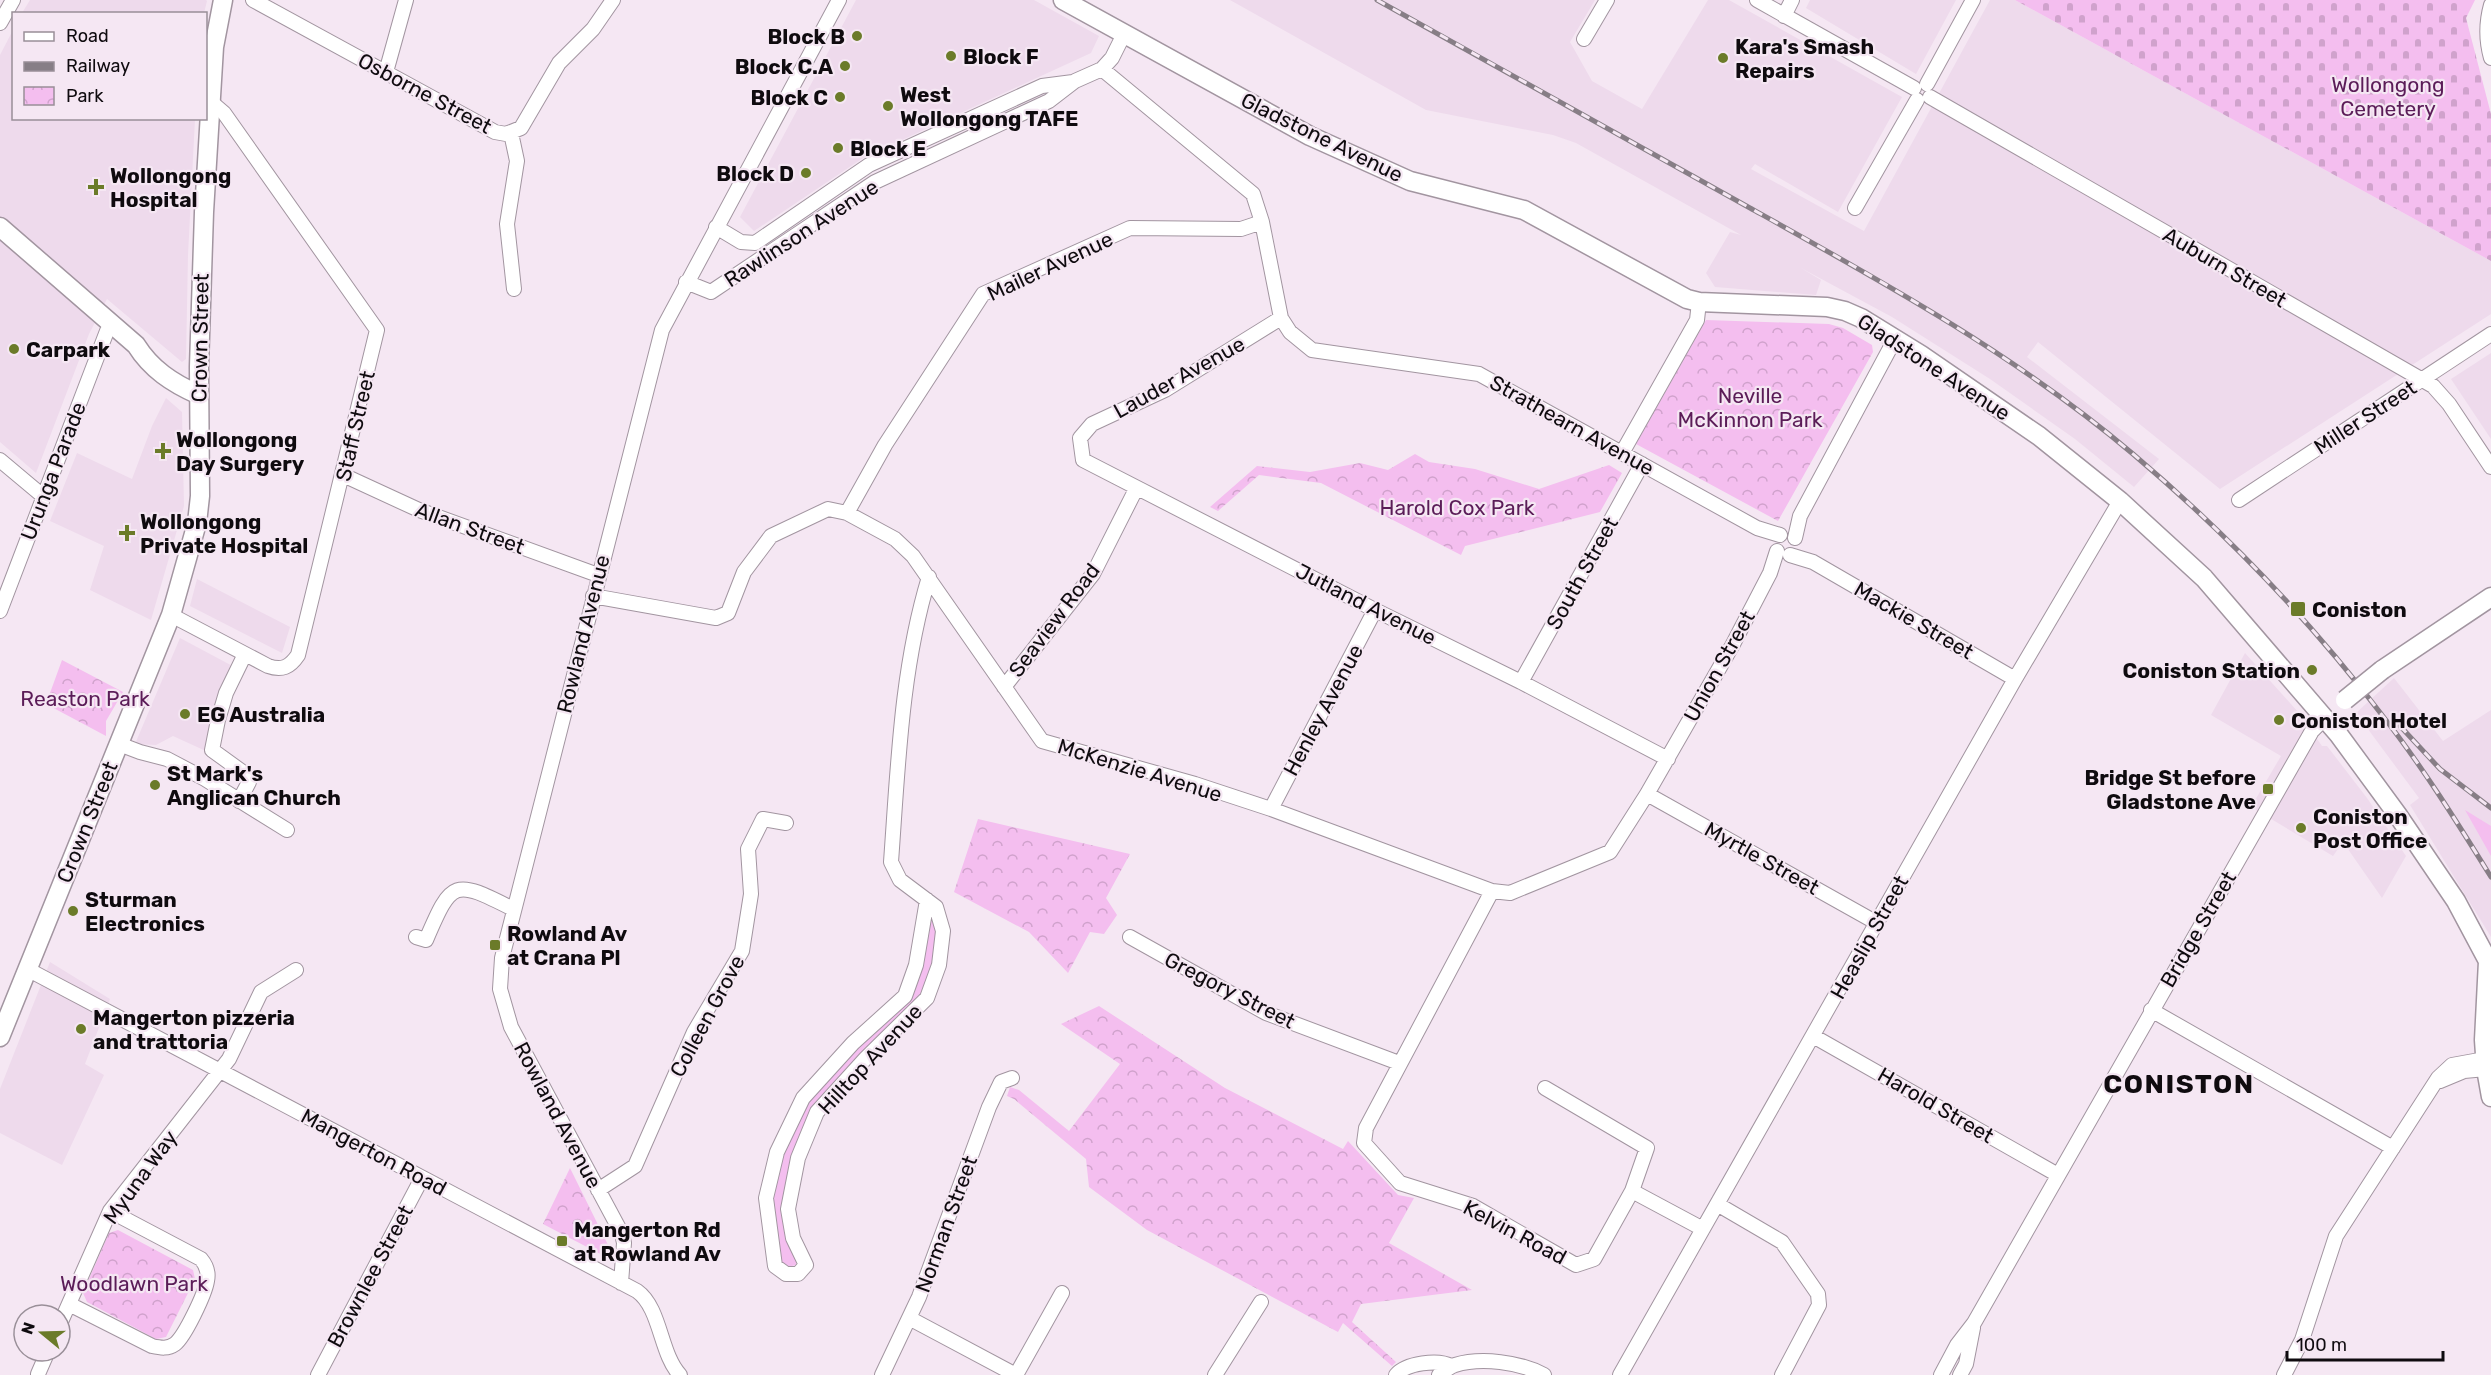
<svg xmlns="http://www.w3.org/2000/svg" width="2491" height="1375" font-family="Rubik,sans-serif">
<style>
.built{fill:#eedaec}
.green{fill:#f4beef}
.cemetery{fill:url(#cemetery-stones)}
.park{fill:url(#park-crowns)}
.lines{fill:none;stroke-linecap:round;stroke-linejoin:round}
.minor-casing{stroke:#a295a0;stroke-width:16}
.major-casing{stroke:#a295a0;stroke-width:21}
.minor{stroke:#fff;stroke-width:14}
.major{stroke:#fff;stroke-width:18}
.rail-casing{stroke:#877e86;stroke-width:5}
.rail{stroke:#f5e7f3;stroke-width:3;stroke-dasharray:9;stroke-linecap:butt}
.major-bridge-casing{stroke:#a295a0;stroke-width:21;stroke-linecap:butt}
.major-bridge{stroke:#fff;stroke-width:18}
.poi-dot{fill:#6b7b29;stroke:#f5e7f3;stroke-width:2}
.labels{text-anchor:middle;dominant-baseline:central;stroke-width:4.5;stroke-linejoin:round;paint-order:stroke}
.poi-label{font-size:21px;font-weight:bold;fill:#0f0b0f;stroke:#f5e7f3;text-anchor:start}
.park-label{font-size:21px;fill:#5b1c58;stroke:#f5e7f3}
.street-label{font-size:21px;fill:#0f0b0f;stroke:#f5e7f3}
.district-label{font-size:27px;font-weight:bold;letter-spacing:1.5px;fill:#0f0b0f;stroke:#f5e7f3}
</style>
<defs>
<pattern id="cemetery-stones" width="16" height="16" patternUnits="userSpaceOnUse" patternTransform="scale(1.5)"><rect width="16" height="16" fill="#f4beef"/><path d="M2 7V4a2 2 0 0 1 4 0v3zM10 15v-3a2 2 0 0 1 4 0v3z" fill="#d0a2cc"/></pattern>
<pattern id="park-crowns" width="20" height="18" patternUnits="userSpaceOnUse" patternTransform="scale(1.5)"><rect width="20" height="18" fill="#f4beef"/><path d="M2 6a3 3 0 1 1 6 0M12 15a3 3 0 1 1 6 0" fill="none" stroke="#d0a2cc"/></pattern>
</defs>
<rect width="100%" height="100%" fill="#f5e7f3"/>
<path class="built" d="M 30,0 L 206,0 L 207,1 L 204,13 L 22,13 Z
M 856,0 L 1034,0 L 1099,36 L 1091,53 L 863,158 L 754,231 L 740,217 Z
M 1230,0 L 1595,0 L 1570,42 L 1592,81 L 1642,109 L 1708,0 L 1729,0 L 1902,97 L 1838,212 L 1755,164 L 1751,169 L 1864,231 L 1990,0 L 2015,0 L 2491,261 L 2491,314 L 2220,489 L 2038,342 L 2027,357 L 2159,459 L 2134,487 L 2075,439 L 1990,379 L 1892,317 L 1801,268 L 1821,280 L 1816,295 L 1715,287 L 1706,273 L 1730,232 L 1741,235 L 1576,143 L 1553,135 L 1426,110 Z
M 1810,0 L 1956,0 L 1916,74 L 1806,8 Z
M 13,30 L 14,118 L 195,119 L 188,255 L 186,359 L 182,362 L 107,299 L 89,334 L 36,473 L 0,442 L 0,55 Z
M 2491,353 L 2491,439 L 2451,379 Z
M 166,398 L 182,412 L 184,506 L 151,620 L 90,590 L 104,546 L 50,521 L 77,453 L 132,479 L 152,426 Z
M 197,579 L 290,627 L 282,653 L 190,606 Z
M 180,638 L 240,670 L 208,752 L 173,736 L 156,745 L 135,744 Z
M 2245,653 L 2299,713 L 2322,746 L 2327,746 L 2367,798 L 2406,856 L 2382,898 L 2343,842 L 2333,856 L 2251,807 L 2281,756 L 2211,715 Z
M 2394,678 L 2443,741 L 2491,710 L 2491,937 L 2410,805 L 2419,798 L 2356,713 Z
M 50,962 L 110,999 L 85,1064 L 104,1075 L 62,1165 L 0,1133 L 0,1089 Z"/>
<path class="green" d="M 2465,810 L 2491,826 L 2491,856 Z
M 929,918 L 936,924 L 938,940 L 935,966 L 924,991 L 906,1014 L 823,1098 L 794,1154 L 796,1265 L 788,1267 L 780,1261 L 772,1204 L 775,1174 L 808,1097 L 843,1061 L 909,998 Z"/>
<path class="cemetery" d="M 2015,0 L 2475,0 L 2466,18 L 2491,114 L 2491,261 Z"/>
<path class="park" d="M 1706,320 L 1829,324 L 1843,328 L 1872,345 L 1873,352 L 1778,521 L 1636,444 Z
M 1415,454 L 1429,462 L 1475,469 L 1539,489 L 1609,465 L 1622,473 L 1600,512 L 1465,546 L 1461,555 L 1321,483 L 1259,475 L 1218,511 L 1210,507 L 1257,466 L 1310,472 L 1360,463 L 1388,470 Z
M 62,660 L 123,692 L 106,721 L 106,736 L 46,704 Z
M 978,819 L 1130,854 L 1106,898 L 1117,915 L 1104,934 L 1090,932 L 1068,973 L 1029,932 L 954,892 Z
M 1099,1006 L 1225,1088 L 1343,1149 L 1348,1141 L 1398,1195 L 1414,1198 L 1389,1243 L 1472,1290 L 1361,1304 L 1352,1322 L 1396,1362 L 1392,1366 L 1343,1323 L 1338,1332 L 1147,1230 L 1089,1187 L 1086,1159 L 1014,1099 L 1007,1096 L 1010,1087 L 1019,1090 L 1069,1131 L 1120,1064 L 1061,1024 Z
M 570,1168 L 612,1253 L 608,1258 L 543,1224 Z
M 118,1230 L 193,1270 L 195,1279 L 166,1337 L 156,1339 L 87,1302 L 83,1293 L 109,1233 Z"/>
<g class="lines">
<defs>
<path id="minor" d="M 253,0 L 495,132 L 506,134 L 521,128 L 559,63 L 593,29 L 613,0
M 1757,0 L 1914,88
M 2491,5 C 2486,23 2486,40 2491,58
M 1784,16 L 1792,0
M 0,23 L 13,0
M 1584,39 L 1607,0
M 1102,69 L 1253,194 L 1262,222 L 1281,318 L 1290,332 L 1312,350 L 1479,374 L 1757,528 L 1780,535
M 386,72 L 406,0
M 1927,84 L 1973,0
M 1930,97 L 2433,386 L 2449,404 L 2491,467
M 511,133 L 517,161 L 507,224 L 514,289
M 1855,208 L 1917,100
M 716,227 L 741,242 L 755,243 L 869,165 L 1042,86 L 1073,82
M 686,282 L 711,292 L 875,182 L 1049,101 L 1075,81 L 1102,69 L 1112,58 L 1124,34
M 1281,318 L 1165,390 L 1092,424 L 1080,438 L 1083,460 L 1375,610 L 1521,682 L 1668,759
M 1622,453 L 1697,320 L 1699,302
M 0,460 L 44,497
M 343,475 L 419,510 L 598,575
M 2239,500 L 2491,334
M 847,513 L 885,445 L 983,294 L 1130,228 L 1241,229 L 1262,222
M 1795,538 L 1800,516 L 1895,339
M 1790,555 L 1813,562 L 2015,679
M 593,596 L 716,618 L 728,613 L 744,572 L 771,536 L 828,509 L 847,513 L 895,539 L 913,556 L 1042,741 L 1195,784 L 1271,809 L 1492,891 L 1510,893 L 1610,852 L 1647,794 L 1732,646 L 1770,573 L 1777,551
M 0,611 L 107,331
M 171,615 L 268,666 C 282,671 290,667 298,655 L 377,330 L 224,113 L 210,101
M 1521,682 L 1642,464
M 1004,687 L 1093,574 L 1136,489
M 119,744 L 140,752 L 167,759 L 205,779 L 287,830
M 1647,794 L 1877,923
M 239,801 L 249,782 L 248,776 L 212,750 L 218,720 L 226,693 L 245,654
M 1271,809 L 1375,610
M 1492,891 L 1366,1128 L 1364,1143 L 1400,1183 L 1473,1206 L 1576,1265 L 1594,1259 L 1632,1191 L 1703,1229
M 927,900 L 916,965 L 905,996 L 853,1043 L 803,1098 L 777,1152 L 766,1198 L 775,1266 L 786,1274 L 798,1274 L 806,1265 L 793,1238 L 788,1209 L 798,1158 L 817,1112 L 866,1058 L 927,998 L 939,965 L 943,931 L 936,907 L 900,880 L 891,862 C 898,767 901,669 929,577
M 416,937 L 426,940 C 452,879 454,879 513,909
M 1130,937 L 1266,1013 L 1399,1063
M 27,969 L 637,1291 C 661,1308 660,1354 680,1375
M 2151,1010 L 2393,1148
M 1813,1036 L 2058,1175
M 2440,1081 L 2464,1071 L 2486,1069
M 1545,1088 L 1647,1148 L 1632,1191
M 598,1190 L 635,1166 L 694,1032 L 742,951 L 751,894 L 748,849 L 763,819 L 786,823
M 1717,1204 L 1782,1242 L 1818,1294 L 1819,1305 L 1782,1375
M 621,1283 L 624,1243 L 622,1234 L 511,1027 L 500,989 L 502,958 L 662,330 L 839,0
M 69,1304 L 152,1346 C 161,1348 168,1349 175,1344 C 185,1336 205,1294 207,1281 C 209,1272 206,1265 201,1259 L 110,1211
M 909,1318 L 1016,1375
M 60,1324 L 110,1211 L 229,1059 L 261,992 L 296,970
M 38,1374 L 48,1351
M 318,1375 L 422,1178
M 882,1375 L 919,1297 L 989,1107 L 1001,1082 L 1012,1078
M 1016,1375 L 1062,1293
M 1215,1375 L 1261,1302
M 1396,1375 C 1406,1363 1438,1359 1451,1366
M 1439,1375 C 1445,1372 1448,1367 1455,1365 C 1481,1357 1520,1362 1544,1375
M 1620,1375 L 2015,679 L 2120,501
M 1941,1375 L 1957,1345 L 1974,1323 L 2312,731 L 2325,718
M 1960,1375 L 1966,1364 L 1973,1328
M 2284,1375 L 2302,1340 L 2336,1236 L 2438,1078 L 2452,1065 L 2485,1059"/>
<path id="major" d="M 1063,0 L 1310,136 L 1410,181 L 1524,210 L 1687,299 L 1699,302 L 1827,307 L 1845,311 L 1861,318 L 1921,355 L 2039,436 L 2120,501 L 2204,578 L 2339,735 L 2397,814 L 2456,901 L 2488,961 L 2484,1040 L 2486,1069 L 2491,1097
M 0,227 L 136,345 C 151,369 172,383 199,395
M 2382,670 L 2491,597
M 0,1037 L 171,615 L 197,523 L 200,496 L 199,367 L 204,212 L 214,47 L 223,0"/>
</defs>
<use href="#minor" class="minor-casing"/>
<use href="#major" class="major-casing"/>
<use href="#minor" class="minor"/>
<use href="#major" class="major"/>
<defs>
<path id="rail" d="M 1377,0 C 1502,69 1626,139 1750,208 C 1883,282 2016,355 2133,454 C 2225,532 2309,619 2382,715 C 2422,766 2457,822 2491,877
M 2400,726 L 2440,769 L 2491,808"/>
</defs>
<use href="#rail" class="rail-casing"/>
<use href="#rail" class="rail"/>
<defs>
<path id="major-bridge" d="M 2345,700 L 2382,670"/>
</defs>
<use href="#major-bridge" class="major-bridge-casing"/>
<use href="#major-bridge" class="major-bridge"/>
</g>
<g class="poi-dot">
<circle cx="857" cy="36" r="6"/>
<circle cx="951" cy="56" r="6"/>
<circle cx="1723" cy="58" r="6"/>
<circle cx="845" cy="66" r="6"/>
<circle cx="840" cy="97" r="6"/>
<circle cx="888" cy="106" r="6"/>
<circle cx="838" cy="148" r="6"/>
<circle cx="806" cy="173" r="6"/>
<path d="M93 178h6v6h6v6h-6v6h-6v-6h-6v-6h6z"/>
<circle cx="14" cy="349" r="6"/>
<path d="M160 442h6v6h6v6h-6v6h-6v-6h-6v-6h6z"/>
<path d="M124 524h6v6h6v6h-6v6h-6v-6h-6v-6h6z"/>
<rect x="2290" y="601" width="16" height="16" rx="3"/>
<circle cx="2312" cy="670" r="6"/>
<circle cx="185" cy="714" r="6"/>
<circle cx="2279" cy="720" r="6"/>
<circle cx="155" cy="785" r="6"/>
<rect x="2262" y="783" width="12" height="12" rx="3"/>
<circle cx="2301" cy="828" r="6"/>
<circle cx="73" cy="911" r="6"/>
<rect x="489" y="939" width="12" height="12" rx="3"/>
<circle cx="81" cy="1029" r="6"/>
<rect x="556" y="1235" width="12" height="12" rx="3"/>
</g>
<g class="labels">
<g class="poi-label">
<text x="845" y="36" text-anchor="end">Block B</text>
<text x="1735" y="46">Kara's Smash<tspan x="1735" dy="24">Repairs</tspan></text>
<text x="963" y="56">Block F</text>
<text x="833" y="66" text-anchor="end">Block C.A</text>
<text x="900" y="94">West<tspan x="900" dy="24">Wollongong TAFE</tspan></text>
<text x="828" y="97" text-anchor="end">Block C</text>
<text x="850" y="148">Block E</text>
<text x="794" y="173" text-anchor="end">Block D</text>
<text x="110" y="175">Wollongong<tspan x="110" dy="24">Hospital</tspan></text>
<text x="26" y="349">Carpark</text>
<text x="176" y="439">Wollongong<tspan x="176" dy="24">Day Surgery</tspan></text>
<text x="140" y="521">Wollongong<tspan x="140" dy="24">Private Hospital</tspan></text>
<text x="2312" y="609">Coniston</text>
<text x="2300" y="670" text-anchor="end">Coniston Station</text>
<text x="197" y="714">EG Australia</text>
<text x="2291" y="720">Coniston Hotel</text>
<text x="167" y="773">St Mark's<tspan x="167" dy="24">Anglican Church</tspan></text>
<text x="2256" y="777" text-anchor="end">Bridge St before<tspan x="2256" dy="24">Gladstone Ave</tspan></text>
<text x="2313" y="816">Coniston<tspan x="2313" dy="24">Post Office</tspan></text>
<text x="85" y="899">Sturman<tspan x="85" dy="24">Electronics</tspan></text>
<text x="507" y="933">Rowland Av<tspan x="507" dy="24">at Crana Pl</tspan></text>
<text x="93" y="1017">Mangerton pizzeria<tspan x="93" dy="24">and trattoria</tspan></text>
<text x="574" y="1229">Mangerton Rd<tspan x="574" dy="24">at Rowland Av</tspan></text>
</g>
<g class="park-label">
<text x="2388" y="84">Wollongong<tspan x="2388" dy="24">Cemetery</tspan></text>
<text x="1750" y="395">Neville<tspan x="1750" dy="24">McKinnon Park</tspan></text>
<text x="1457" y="507">Harold Cox Park</text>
<text x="85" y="698">Reaston Park</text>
<text x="134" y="1283">Woodlawn Park</text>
</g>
<g class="street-label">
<text transform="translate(425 93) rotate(28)">Osborne Street</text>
<text transform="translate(1322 137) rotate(26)">Gladstone Avenue</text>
<text transform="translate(801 233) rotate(-33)">Rawlinson Avenue</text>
<text transform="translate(1050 266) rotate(-25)">Mailer Avenue</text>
<text transform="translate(2225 267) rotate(30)">Auburn Street</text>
<text transform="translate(200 338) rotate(-89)">Crown Street</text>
<text transform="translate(1934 367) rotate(33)">Gladstone Avenue</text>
<text transform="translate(1179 377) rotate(-29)">Lauder Avenue</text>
<text transform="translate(2365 417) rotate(-33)">Miller Street</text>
<text transform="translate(1572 425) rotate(29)">Strathearn Avenue</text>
<text transform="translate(355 426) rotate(-77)">Staff Street</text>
<text transform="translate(53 471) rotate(-69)">Urunga Parade</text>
<text transform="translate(470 528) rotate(20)">Allan Street</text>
<text transform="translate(1582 573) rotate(-61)">South Street</text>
<text transform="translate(1366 604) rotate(27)">Jutland Avenue</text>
<text transform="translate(1054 620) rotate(-53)">Seaview Road</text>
<text transform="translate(1914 620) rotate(30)">Mackie Street</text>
<text transform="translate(583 634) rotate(-76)">Rowland Avenue</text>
<text transform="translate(1719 666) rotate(-61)">Union Street</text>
<text transform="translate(1323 710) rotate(-62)">Henley Avenue</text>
<text transform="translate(1140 770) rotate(17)">McKenzie Avenue</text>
<text transform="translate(87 822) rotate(-68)">Crown Street</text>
<text transform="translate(1762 858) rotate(29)">Myrtle Street</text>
<text transform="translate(2198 929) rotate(-60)">Bridge Street</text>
<text transform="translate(1869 937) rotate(-61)">Heaslip Street</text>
<text transform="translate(1230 990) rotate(27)">Gregory Street</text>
<text transform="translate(707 1016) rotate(-62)">Colleen Grove</text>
<text transform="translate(870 1059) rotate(-47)">Hilltop Avenue</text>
<text transform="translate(1936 1105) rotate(30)">Harold Street</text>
<text transform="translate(558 1115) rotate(62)">Rowland Avenue</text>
<text transform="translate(374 1152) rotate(28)">Mangerton Road</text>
<text transform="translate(140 1177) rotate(-54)">Myuna Way</text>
<text transform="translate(946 1224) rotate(-70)">Norman Street</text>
<text transform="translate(1515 1232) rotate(28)">Kelvin Road</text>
<text transform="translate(370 1276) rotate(-62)">Brownlee Street</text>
</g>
<g class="district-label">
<text x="2179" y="1084">CONISTON</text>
</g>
</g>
<rect x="12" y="12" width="195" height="108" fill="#f5e7f3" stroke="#998f98" stroke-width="1.5"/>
<rect x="24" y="32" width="30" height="9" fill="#ffffff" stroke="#998f98" stroke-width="1.5"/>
<text x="66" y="42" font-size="18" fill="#0f0b0f">Road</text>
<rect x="24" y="62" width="30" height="9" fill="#877e86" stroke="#998f98" stroke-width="1.5"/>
<text x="66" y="72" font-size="18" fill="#0f0b0f">Railway</text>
<rect x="24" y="87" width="30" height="18" fill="url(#park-crowns)" stroke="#998f98" stroke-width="1.5"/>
<text x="66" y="102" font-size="18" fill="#0f0b0f">Park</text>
<g transform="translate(42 1333) rotate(289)"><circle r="28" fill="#f5e7f3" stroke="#998f98" stroke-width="1.5"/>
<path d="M0-4.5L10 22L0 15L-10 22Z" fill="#6b7b29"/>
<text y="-9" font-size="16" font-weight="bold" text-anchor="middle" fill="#0f0b0f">N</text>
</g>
<path d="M2287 1351v9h156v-9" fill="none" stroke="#0f0b0f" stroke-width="3"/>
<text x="2296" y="1351" font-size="18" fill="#0f0b0f" stroke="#f5e7f3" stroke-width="4.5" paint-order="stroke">100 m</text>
</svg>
